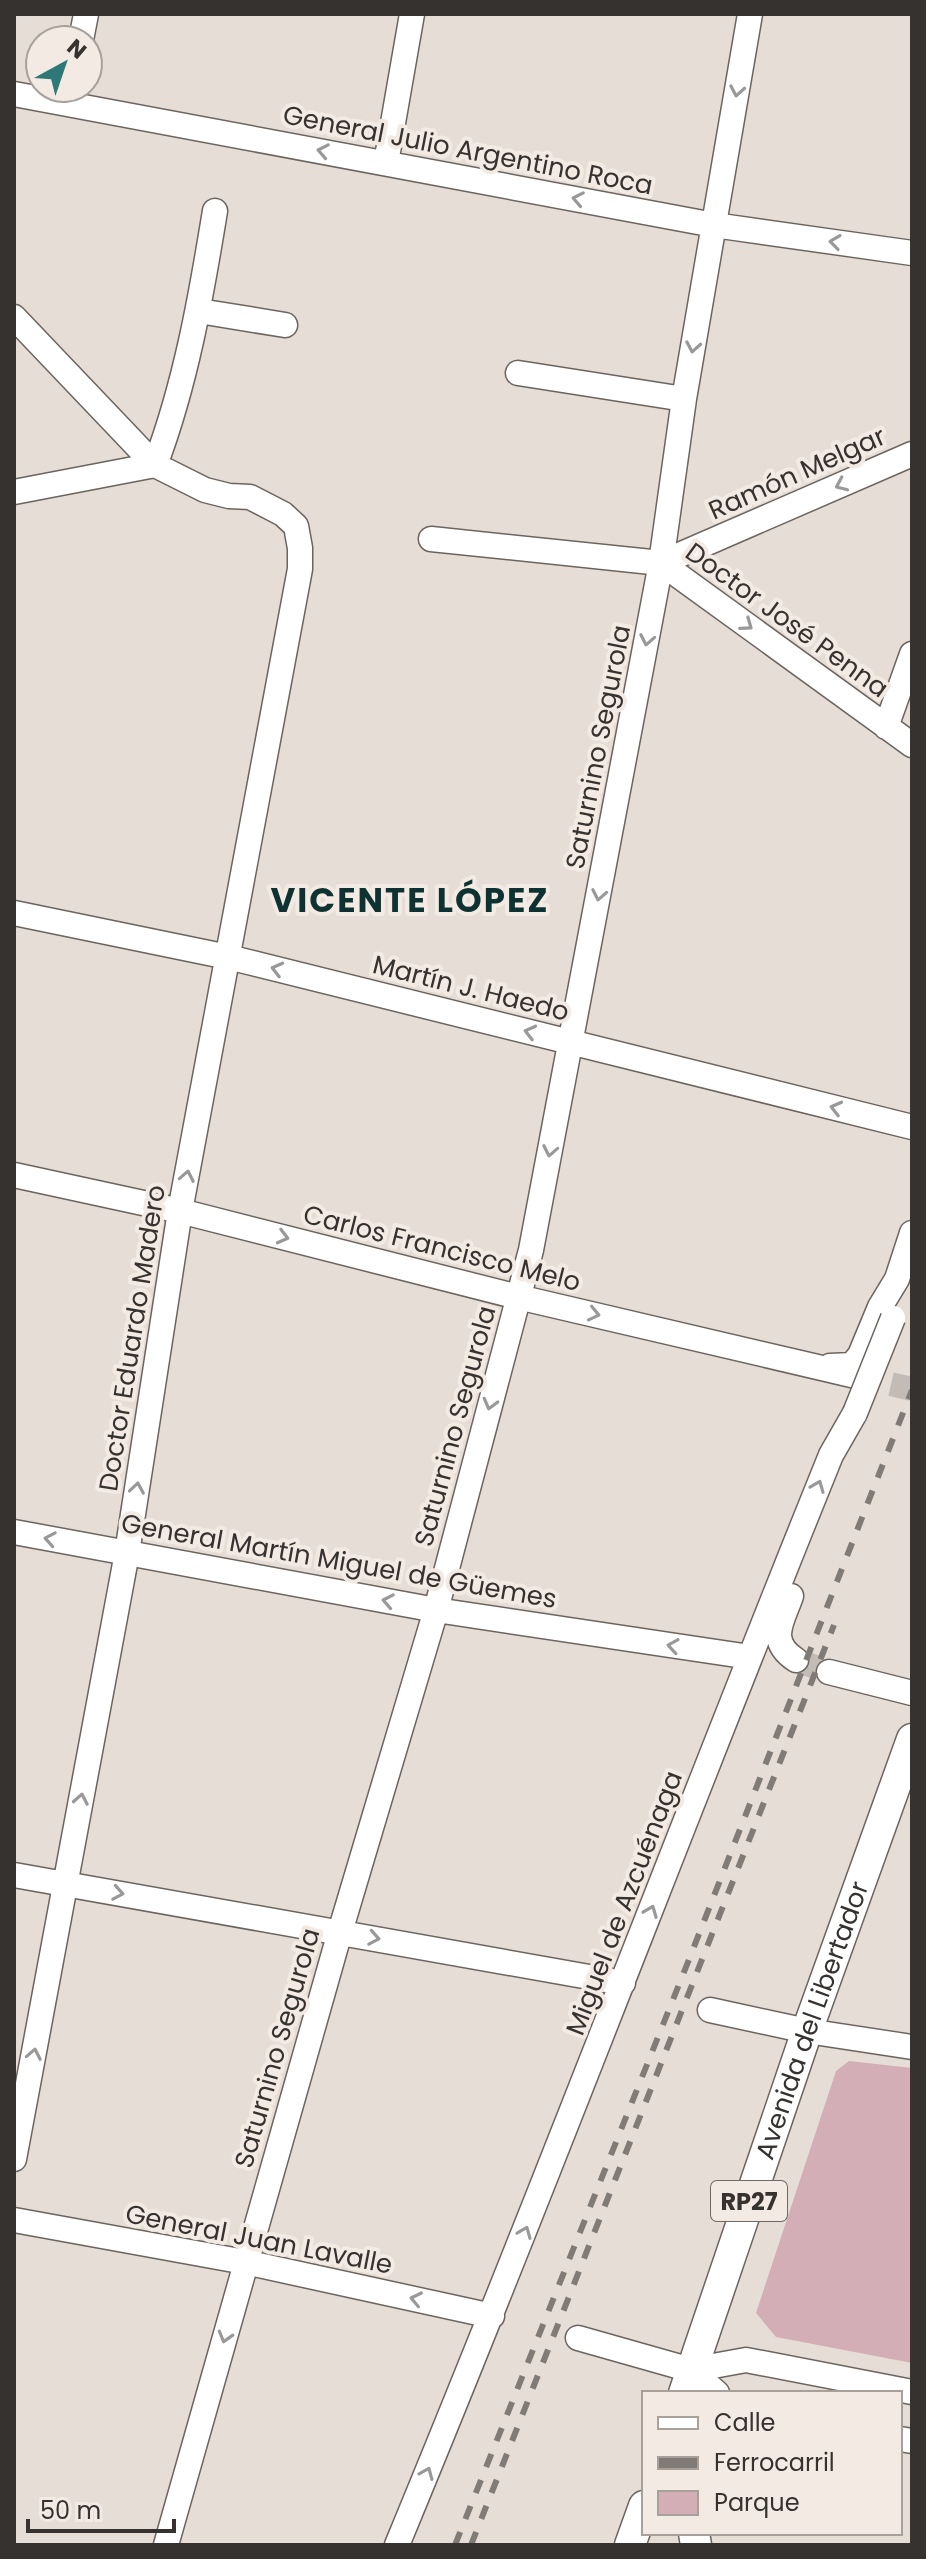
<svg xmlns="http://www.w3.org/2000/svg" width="926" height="2559" font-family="Poppins,sans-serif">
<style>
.green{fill:#d4aeb6}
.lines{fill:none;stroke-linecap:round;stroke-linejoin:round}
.minor-tunnel{stroke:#c3bbb5;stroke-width:24;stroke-dasharray:24 12;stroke-linecap:butt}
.minor-casing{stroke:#6c645e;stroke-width:27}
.major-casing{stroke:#6c645e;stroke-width:33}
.minor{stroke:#fff;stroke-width:24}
.major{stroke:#fff;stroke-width:30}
.rail{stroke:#817b77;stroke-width:6;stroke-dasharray:14 14;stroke-linecap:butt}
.minor-bridge-casing{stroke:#6c645e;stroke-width:27;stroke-linecap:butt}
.minor-bridge{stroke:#fff;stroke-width:24}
.oneway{stroke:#9a9898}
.labels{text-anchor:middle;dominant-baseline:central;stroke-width:8;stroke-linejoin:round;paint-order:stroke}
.shield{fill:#f3eae3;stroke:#6f6966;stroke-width:2}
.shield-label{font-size:24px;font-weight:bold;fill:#363230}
.street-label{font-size:26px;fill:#363230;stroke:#f3eae3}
.district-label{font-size:34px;font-weight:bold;letter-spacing:2px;fill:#0e3131;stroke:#f3eae3}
</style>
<rect width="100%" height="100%" fill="#e6ddd6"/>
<path class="green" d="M 849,2061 L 912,2068 L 912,2363 L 776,2337 L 756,2313 L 836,2071 Z"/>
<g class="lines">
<path class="minor-tunnel" d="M 856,1376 L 912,1389
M 796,1660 L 829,1672"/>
<defs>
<path id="minor" d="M 81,40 L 86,14
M 14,94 L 714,225 L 912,253
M 386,163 L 412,14
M 199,311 L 285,325
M 14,317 L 155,465 L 205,490 L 229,496 L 250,497 L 283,514 L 296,526 L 300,548 L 300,569 L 180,1211 L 127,1553 L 14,2159
M 518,373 L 684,399
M 155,465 C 186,383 201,297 215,211
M 14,492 L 155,465
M 431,539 L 661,563 L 912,745
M 661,563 L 912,454
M 886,727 L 912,654
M 14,913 L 228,957 L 912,1127
M 14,1175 L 180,1211 L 518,1297 L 856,1376
M 830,1366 L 852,1365 L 860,1355 L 880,1307 L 897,1279 L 912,1233
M 14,1532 L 436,1610 L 750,1657
M 791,1596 C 782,1622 767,1641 796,1660
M 829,1672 L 912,1693
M 14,1875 L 623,1983
M 710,2010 L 807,2031 L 912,2047
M 14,2220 L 245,2262 L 492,2316
M 578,2338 L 691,2370 L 717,2393
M 691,2370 L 746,2360 L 912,2392
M 900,2439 L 912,2441
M 166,2545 L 340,1932 L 436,1610 L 531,1250 L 661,563 L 684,399 L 750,14
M 397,2545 C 537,2207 666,1866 802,1527 L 831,1455 L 855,1413"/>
<g id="major">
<path id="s1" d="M 684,2393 L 807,2031 L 912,1739"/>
<path d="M 694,2533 L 696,2545"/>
<path d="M 630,2545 L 644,2506"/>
</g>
</defs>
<use href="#minor" class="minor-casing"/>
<use href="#major" class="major-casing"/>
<use href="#minor" class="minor"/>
<use href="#major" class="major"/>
<path class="rail" d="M 455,2545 L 690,1957 L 912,1390
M 471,2545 L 834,1625"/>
<defs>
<path id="minor-bridge" d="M 855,1413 L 893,1318"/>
</defs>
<use href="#minor-bridge" class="minor-bridge-casing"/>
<use href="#minor-bridge" class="minor-bridge"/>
</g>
<defs><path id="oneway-chevron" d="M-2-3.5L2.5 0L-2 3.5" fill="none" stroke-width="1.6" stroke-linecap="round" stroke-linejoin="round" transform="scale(2)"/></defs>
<g class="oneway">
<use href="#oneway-chevron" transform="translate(737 91) rotate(100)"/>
<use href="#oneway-chevron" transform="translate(323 151) rotate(-169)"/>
<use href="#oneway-chevron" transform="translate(578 199) rotate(-169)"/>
<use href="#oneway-chevron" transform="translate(835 242) rotate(-172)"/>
<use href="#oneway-chevron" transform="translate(693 347) rotate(100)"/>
<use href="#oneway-chevron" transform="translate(841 485) rotate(156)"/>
<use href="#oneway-chevron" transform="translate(747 625) rotate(36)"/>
<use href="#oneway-chevron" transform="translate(647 640) rotate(101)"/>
<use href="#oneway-chevron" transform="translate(599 895) rotate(101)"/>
<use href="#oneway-chevron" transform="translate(277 969) rotate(-166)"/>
<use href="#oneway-chevron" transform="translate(530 1032) rotate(-166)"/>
<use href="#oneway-chevron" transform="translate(836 1108) rotate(-166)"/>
<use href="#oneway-chevron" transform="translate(550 1151) rotate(101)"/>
<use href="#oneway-chevron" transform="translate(187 1176) rotate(-79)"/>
<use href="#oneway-chevron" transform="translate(283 1237) rotate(14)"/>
<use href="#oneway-chevron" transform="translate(594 1314) rotate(13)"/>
<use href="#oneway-chevron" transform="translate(490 1404) rotate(105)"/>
<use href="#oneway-chevron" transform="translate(818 1486) rotate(-68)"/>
<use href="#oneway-chevron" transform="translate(137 1488) rotate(-81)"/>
<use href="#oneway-chevron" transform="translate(50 1539) rotate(-170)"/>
<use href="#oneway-chevron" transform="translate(388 1601) rotate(-169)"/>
<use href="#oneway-chevron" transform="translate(673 1646) rotate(-171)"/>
<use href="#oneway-chevron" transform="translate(81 1799) rotate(-80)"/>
<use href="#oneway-chevron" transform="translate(118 1893) rotate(10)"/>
<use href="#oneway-chevron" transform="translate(651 1911) rotate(-69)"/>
<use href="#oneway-chevron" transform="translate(374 1938) rotate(10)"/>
<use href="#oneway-chevron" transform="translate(34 2054) rotate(-79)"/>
<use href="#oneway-chevron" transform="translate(525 2232) rotate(-68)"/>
<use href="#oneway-chevron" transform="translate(416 2299) rotate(-168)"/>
<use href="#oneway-chevron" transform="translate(225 2337) rotate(106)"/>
<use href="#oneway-chevron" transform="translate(427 2473) rotate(-67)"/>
</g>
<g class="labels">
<rect class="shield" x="711" y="2181" width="76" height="40" rx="6"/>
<g class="shield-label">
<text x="749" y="2201">RP27</text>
</g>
<g class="street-label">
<text transform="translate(468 150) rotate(11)">General Julio Argentino Roca</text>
<text transform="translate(797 473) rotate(-24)">Ramón Melgar</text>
<text transform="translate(787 620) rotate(36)">Doctor José Penna</text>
<text transform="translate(598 747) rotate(-79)">Saturnino Segurola</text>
<text transform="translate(471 988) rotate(14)">Martín J. Haedo</text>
<text transform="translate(442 1248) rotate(14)">Carlos Francisco Melo</text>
<text transform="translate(132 1338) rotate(-81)">Doctor Eduardo Madero</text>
<text transform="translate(455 1426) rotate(-75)">Saturnino Segurola</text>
<text transform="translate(339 1561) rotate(10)">General Martín Miguel de Güemes</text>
<text transform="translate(624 1903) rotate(-69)">Miguel de Azcuénaga</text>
<text stroke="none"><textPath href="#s1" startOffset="394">Avenida del Libertador</textPath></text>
<text transform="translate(277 2048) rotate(-74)">Saturnino Segurola</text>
<text transform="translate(259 2239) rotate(11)">General Juan Lavalle</text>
</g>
<g class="district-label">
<text x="410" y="900">VICENTE LÓPEZ</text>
</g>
</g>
<rect width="926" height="2559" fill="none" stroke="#363230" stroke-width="32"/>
<rect x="642" y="2391" width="260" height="144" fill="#f3eae3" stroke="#a7a09b" stroke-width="2"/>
<rect x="658" y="2417" width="40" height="12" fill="#ffffff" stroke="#a7a09b" stroke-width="2"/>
<text x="714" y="2431" font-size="24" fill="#363230">Calle</text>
<rect x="658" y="2457" width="40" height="12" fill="#817b77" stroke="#a7a09b" stroke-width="2"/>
<text x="714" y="2471" font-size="24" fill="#363230">Ferrocarril</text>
<rect x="658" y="2491" width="40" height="24" fill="#d4aeb6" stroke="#a7a09b" stroke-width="2"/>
<text x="714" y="2511" font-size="24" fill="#363230">Parque</text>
<g transform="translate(64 64) rotate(40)"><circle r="38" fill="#f3eae3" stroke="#a7a09b" stroke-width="2"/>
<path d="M0-6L14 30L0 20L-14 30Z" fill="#2e7878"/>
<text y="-12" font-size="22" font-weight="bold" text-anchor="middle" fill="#363230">N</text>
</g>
<path d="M28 2519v12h146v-12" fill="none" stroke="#363230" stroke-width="4"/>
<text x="40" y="2519" font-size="24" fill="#363230" stroke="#f3eae3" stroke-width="6" paint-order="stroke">50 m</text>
</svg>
